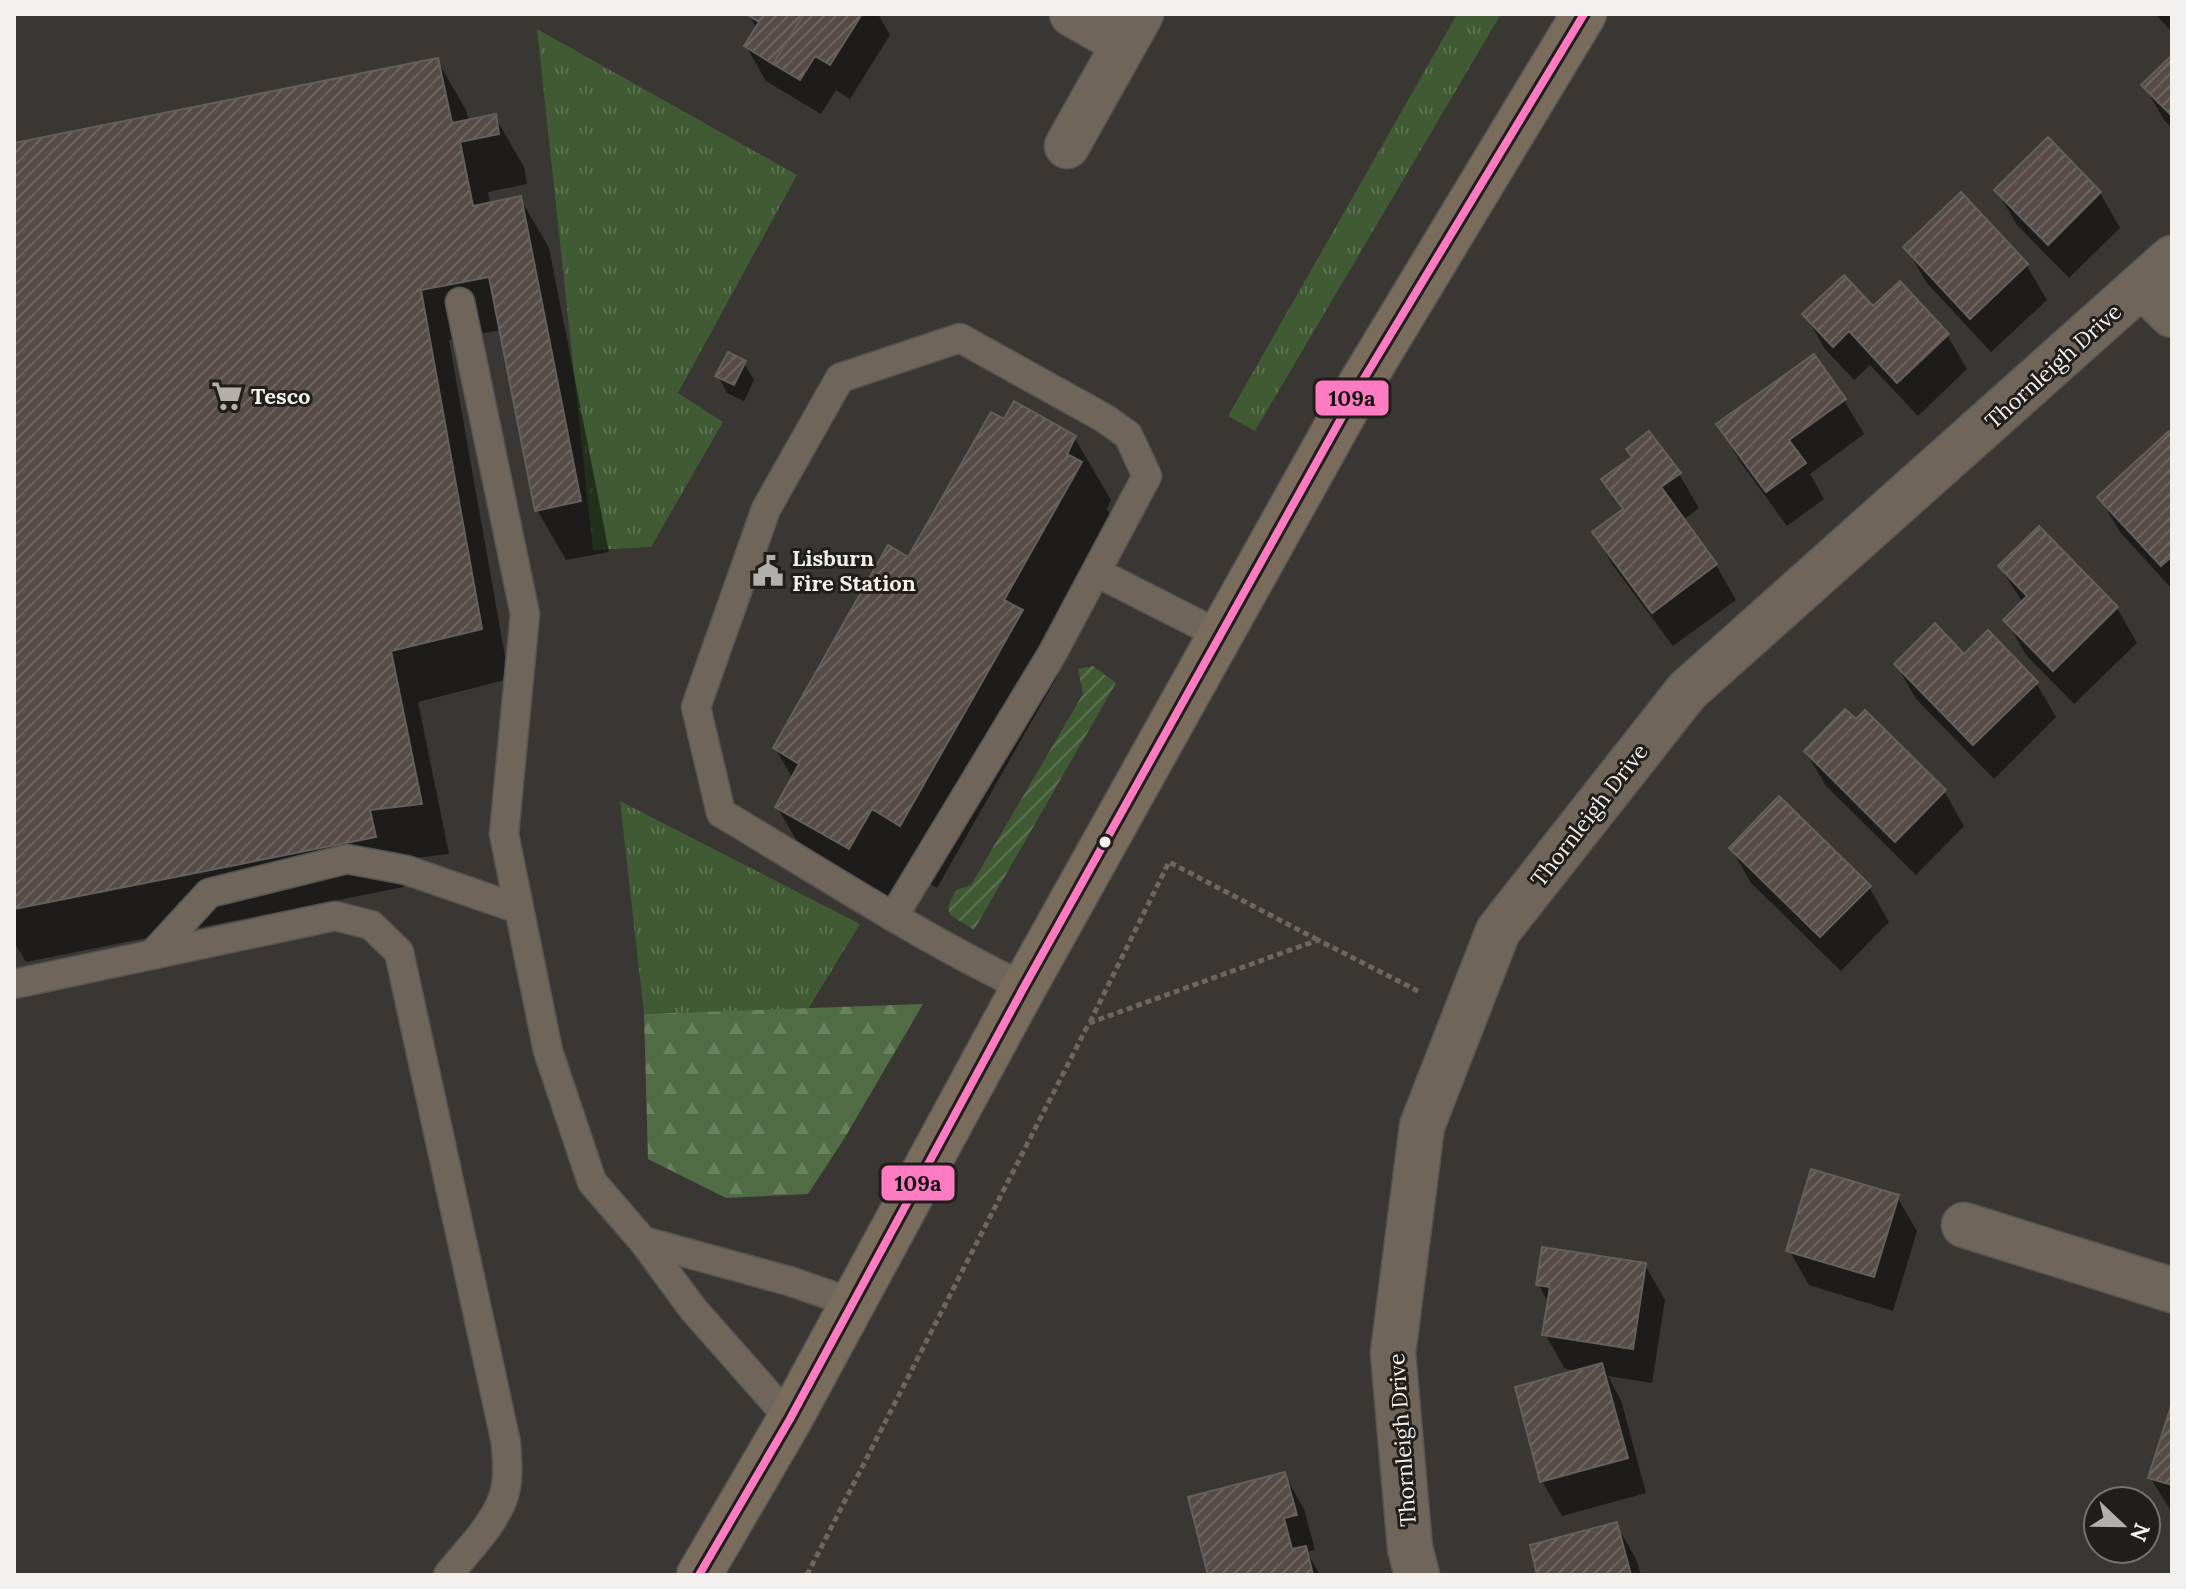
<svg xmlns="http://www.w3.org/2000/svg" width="2186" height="1589" font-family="Lora,serif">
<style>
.grass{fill:url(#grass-tufts)}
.forest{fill:url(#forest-firs)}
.garden{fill:url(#garden-furrows)}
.shadow{fill:#0007}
.building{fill:url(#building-hatch);stroke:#625f5d;stroke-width:2}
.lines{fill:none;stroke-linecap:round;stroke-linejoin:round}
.lane-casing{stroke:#565452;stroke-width:31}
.street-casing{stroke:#565452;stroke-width:47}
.primary-casing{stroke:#565452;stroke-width:47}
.path{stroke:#6c665e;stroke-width:5;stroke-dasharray:6 4;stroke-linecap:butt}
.lane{stroke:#6f655b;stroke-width:28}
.street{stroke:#6f655b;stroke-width:44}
.primary{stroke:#7a6c5d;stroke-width:44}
.bus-1-casing{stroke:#201d1b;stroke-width:14}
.bus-1{stroke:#fe7ac1;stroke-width:8}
.bus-dot{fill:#f4f0ed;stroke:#201d1b;stroke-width:3}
.labels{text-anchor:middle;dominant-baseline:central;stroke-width:6;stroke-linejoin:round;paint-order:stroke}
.street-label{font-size:22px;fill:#f4f0ed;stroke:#201d1b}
.poi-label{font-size:22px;font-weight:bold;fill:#f4f0ed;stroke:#201d1b;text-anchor:start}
.line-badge{stroke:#201d1b;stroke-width:3}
.pale-badge-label{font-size:22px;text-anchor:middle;font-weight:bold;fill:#111}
</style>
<defs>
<pattern id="grass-tufts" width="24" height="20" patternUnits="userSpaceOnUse" patternTransform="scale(2)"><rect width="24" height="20" fill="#405a33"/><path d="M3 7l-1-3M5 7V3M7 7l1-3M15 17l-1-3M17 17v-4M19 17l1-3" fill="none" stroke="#5c7251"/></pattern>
<pattern id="forest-firs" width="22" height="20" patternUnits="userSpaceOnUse" patternTransform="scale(2)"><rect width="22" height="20" fill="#506c44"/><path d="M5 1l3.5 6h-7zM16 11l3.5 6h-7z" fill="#6a815f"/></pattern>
<pattern id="garden-furrows" width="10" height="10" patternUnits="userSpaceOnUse" patternTransform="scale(2)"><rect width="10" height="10" fill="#405a33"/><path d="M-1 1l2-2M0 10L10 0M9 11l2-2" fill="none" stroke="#5c7251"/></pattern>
<pattern id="building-hatch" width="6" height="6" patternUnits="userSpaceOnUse" patternTransform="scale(2)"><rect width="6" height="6" fill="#564b46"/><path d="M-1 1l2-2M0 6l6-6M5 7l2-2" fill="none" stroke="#6f6561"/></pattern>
</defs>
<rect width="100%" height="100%" fill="#393633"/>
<path class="grass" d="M 1457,14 L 1501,14 L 1255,431 L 1228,416 Z
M 537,29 L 797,175 L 678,393 L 723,422 L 651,547 L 593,550 Z
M 620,801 L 860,924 L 808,1009 L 644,1014 Z"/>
<path class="forest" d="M 923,1004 L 844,1139 L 808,1194 L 726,1198 L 648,1159 L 644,1014 Z"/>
<path class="garden" d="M 1093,666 L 1116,683 L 974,930 L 950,915 L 948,906 L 956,890 L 971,885 L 1083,694 L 1078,669 Z"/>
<path class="shadow" d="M 748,14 L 878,14 L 890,35 L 850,99 L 836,90 L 821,114 L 766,81 L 746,46 L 757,29 Z
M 2155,14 L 2172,14 L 2172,32 Z
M 2172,57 L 2172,128 L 2164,120 L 2144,85 Z
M 437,60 L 466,110 L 469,121 L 495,117 L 524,167 L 527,184 L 488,192 L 490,204 L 520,198 L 549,248 L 609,552 L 566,560 L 537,510 L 501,330 L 449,340 L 509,679 L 418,702 L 449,854 L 398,860 L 404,887 L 26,962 L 14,942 L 14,145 Z
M 1997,191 L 2100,193 L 2120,228 L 2069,278 L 2017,225 Z
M 1961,195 L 2027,266 L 2047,300 L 1991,352 L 1926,282 L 1906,247 Z
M 1872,309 L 1947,335 L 1967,369 L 1918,416 L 1870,365 L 1854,380 L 1825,349 L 1805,314 Z
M 744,363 L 754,380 L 744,401 L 727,393 L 718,376 Z
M 1844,400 L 1864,434 L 1810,474 L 1824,499 L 1787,526 L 1739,460 L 1719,425 Z
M 1005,422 L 1074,437 L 1111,500 L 1107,509 L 1117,527 L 1045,654 L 1058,675 L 937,888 L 908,871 L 886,911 L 814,870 L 777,807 L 793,779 L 775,748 Z
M 2172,438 L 2172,589 L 2120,532 L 2100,498 Z
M 1679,474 L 1699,508 L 1683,520 L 1716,565 L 1736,600 L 1673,646 L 1614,567 L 1594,533 L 1623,512 L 1604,479 Z
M 2000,567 L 2117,608 L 2137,643 L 2074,704 L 2026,655 L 2006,620 L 2023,603 Z
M 1964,656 L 2036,683 L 2056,717 L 1994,779 L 1916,699 L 1896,664 Z
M 1856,722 L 1944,791 L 1964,826 L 1916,875 L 1826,786 L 1806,752 Z
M 1731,848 L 1869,887 L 1889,922 L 1841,971 L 1751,883 Z
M 1897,1197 L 1917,1231 L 1893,1311 L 1809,1285 L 1789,1250 Z
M 1645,1265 L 1665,1300 L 1652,1383 L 1608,1376 L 1621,1400 L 1646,1493 L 1562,1516 L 1542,1481 L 1580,1371 L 1565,1369 L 1545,1334 L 1549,1304 L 1538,1284 Z
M 2172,1409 L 2172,1513 L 2150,1477 Z
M 1284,1474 L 1304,1509 L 1315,1550 L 1307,1552 L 1320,1575 L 1210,1575 Z
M 1616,1524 L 1636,1559 L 1641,1575 L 1540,1575 Z"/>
<path class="building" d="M 746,14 L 804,14 L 773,64 L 744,46 L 759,22 Z
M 804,14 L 862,14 L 830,65 L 815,56 L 800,80 L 773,64 Z
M 2172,55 L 2172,116 L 2141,85 Z
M 438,58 L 452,123 L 496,114 L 499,134 L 460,142 L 473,206 L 521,196 L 581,501 L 535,511 L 489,277 L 421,290 L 482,629 L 391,651 L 422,804 L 370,810 L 376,837 L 14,909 L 14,143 Z
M 2048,137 L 2101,192 L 2048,245 L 1994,190 Z
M 1961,192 L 2028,264 L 1970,319 L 1903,247 Z
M 1844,275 L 1873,306 L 1900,281 L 1949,334 L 1897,383 L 1849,331 L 1833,347 L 1802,314 Z
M 728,352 L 746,361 L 734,385 L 715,376 Z
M 1814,354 L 1846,399 L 1789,440 L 1806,463 L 1766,492 L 1716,424 Z
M 1014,401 L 1076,436 L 1067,454 L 1082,462 L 1004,600 L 1023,610 L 900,826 L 872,809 L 849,849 L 775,807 L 799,764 L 773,748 L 888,545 L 908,557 L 991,412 L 1004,419 Z
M 1649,431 L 1681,473 L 1661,487 L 1717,564 L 1652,613 L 1592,532 L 1623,509 L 1601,479 L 1632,457 L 1626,449 Z
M 2169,431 L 2172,435 L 2172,556 L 2161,566 L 2097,497 Z
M 2039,526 L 2118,607 L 2053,671 L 2003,620 L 2027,596 L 1998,566 Z
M 1935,623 L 1964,654 L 1988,630 L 2038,682 L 1973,745 L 1894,664 Z
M 1845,709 L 1856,719 L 1865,710 L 1946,790 L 1895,842 L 1804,751 Z
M 1779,796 L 1871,886 L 1820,937 L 1729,848 Z
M 1811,1169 L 1899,1195 L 1874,1277 L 1786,1251 Z
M 1542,1247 L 1646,1263 L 1633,1349 L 1542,1335 L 1550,1287 L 1536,1285 Z
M 1602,1363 L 1628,1458 L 1540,1482 L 1515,1387 Z
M 2172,1403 L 2172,1485 L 2148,1478 Z
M 1285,1472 L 1297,1515 L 1284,1518 L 1292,1549 L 1306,1546 L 1313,1575 L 1208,1575 L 1188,1497 Z
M 1617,1522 L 1631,1575 L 1537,1575 L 1530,1545 Z"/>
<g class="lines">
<defs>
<path id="lane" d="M 460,302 L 525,614 L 504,834 L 548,1051 L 592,1182 L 643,1241 L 693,1309 L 790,1419
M 1096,572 L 1220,635
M 893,917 L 1052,654 L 1147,476 L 1128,435 L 1104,418 L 960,338 L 840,378 L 766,509 L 696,707 L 721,813 C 821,872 919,937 1024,987
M 152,955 L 209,893 L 347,859 L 406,870 L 519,909
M 14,984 L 335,916 L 371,925 L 399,952 L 506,1443 C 507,1460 509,1478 504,1495 C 495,1524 467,1551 448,1575
M 643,1241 L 789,1281 L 853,1303"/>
<path id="street" d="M 1072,14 L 1124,44
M 1067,146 L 1141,14
M 2142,286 L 2172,315
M 1964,1225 L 2172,1290
M 1417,1575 L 1410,1548 L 1393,1353 L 1422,1126 L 1498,931 L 1687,691 L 2172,258"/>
<path id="primary" d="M 699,1575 L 790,1419 L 1024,987 L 1357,390 L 1584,14"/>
</defs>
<use href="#lane" class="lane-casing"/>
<use href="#street" class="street-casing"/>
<use href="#primary" class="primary-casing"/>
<path class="path" d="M 1090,1022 L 1169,862 L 1318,940
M 807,1575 L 1089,1023 L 1318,940 L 1418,991"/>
<use href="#lane" class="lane"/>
<use href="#street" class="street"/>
<use href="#primary" class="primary"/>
<defs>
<path id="bus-1" d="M 699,1575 L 790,1419 L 1024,987 L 1357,390 L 1584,14"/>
</defs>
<use href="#bus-1" class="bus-1-casing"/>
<use href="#bus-1" class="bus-1"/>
</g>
<defs>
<symbol id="supermarket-bare" viewBox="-9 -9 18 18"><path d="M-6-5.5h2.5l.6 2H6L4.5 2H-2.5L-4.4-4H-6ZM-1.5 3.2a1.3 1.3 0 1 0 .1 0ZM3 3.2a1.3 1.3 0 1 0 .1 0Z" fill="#b3afac" stroke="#201d1b" stroke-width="2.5" paint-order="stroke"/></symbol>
<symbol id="civic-bare" viewBox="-9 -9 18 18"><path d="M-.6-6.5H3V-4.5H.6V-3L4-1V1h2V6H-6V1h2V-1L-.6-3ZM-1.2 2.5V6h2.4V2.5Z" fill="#b3afac" stroke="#201d1b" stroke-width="2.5" paint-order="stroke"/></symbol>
</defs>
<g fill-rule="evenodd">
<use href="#supermarket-bare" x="205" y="374" width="44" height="44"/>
<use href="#civic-bare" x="746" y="549" width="44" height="44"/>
</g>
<circle class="bus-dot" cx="1105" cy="842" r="7"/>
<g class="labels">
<g class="street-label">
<text transform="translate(2053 366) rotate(-42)">Thornleigh Drive</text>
<text transform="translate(1589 815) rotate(-52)">Thornleigh Drive</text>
<text transform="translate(1402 1440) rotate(-94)">Thornleigh Drive</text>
</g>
<g class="poi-label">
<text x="251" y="396">Tesco</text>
<text x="792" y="558">Lisburn<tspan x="792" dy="25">Fire Station</tspan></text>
</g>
</g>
<g class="line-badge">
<rect x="1314" y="379" width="76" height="38" rx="8" fill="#fe7ac1"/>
<rect x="880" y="1164" width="76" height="38" rx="8" fill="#fe7ac1"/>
</g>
<g class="pale-badge-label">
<text x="1352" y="406">109a</text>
<text x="918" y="1191">109a</text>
</g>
<rect width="2186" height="1589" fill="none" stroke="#f4f0ed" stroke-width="32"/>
<g transform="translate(2122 1525) rotate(112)"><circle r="38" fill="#201d1b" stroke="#75716f" stroke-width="2"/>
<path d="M0-6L14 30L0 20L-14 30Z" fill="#b3afac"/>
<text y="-12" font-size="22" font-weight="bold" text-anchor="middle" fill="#f4f0ed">N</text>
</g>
</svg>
